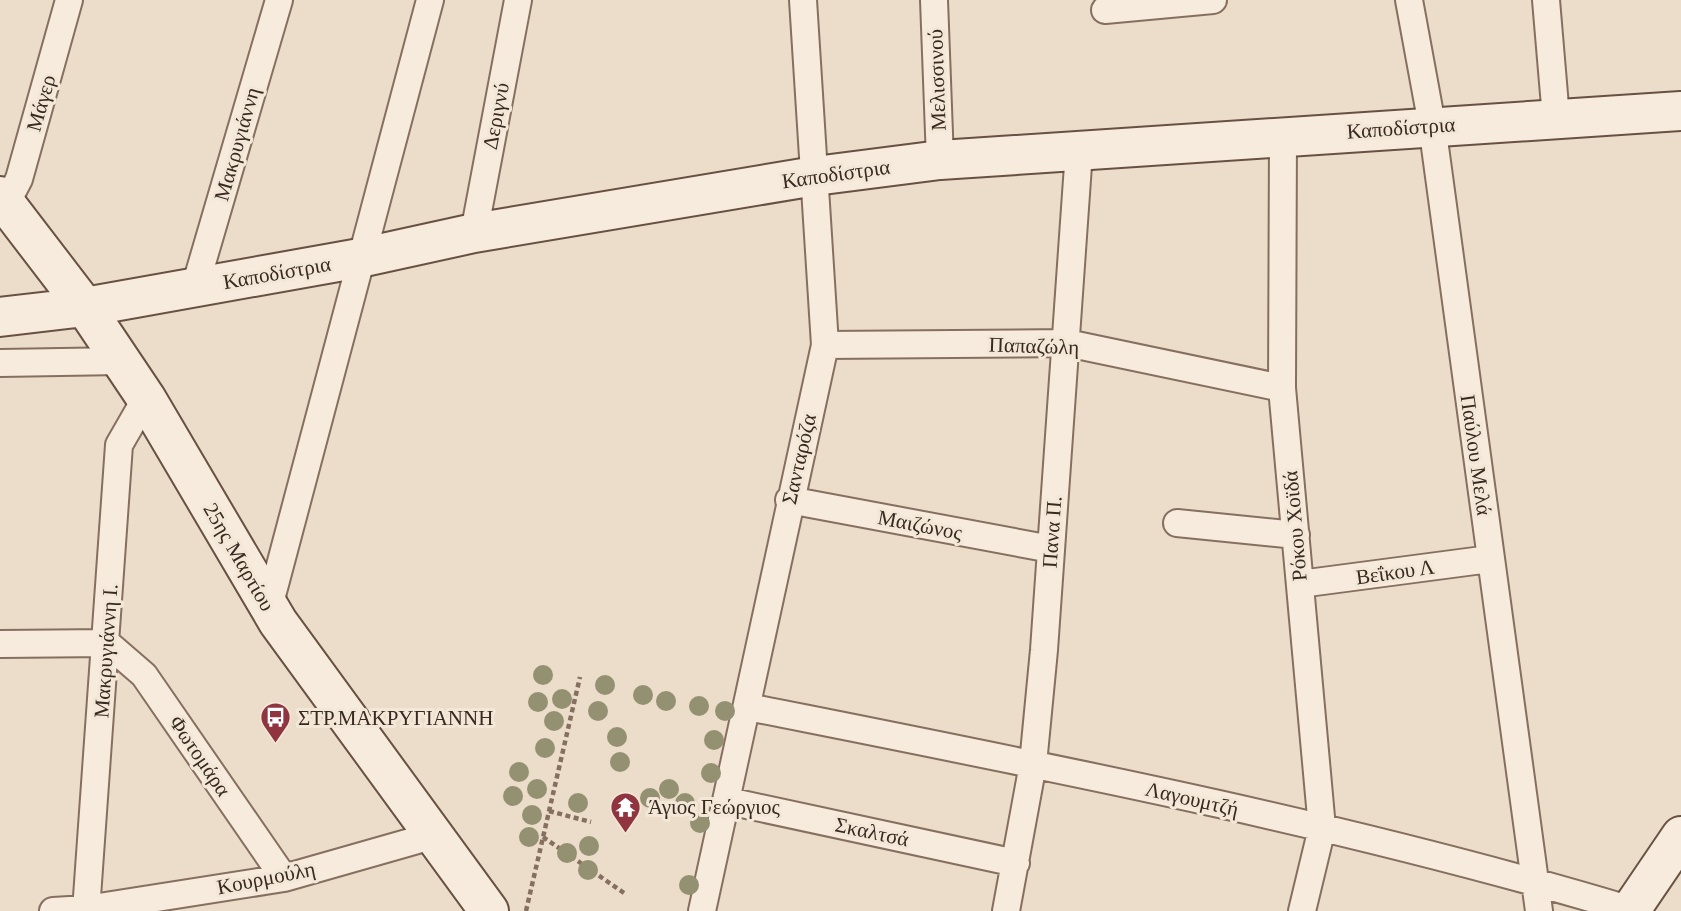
<svg xmlns="http://www.w3.org/2000/svg" width="1681" height="911" font-family="Georgia,serif">
<style>
.lines{fill:none;stroke-linecap:round;stroke-linejoin:round}
.street-casing{stroke:#866f5f;stroke-width:30}
.secondary-casing{stroke:#685042;stroke-width:42}
.path{stroke:#866f5f;stroke-width:4.5;stroke-dasharray:5 3.5;stroke-linecap:butt}
.street{stroke:#f6ebdc;stroke-width:26}
.secondary{stroke:#f6ebdc;stroke-width:38}
.tree{fill:#949172}
.labels{text-anchor:middle;dominant-baseline:central;stroke-width:6;stroke-linejoin:round;paint-order:stroke}
.street-label{font-size:21px;fill:#382921;stroke:#f3e8d8}
.poi-label{font-size:21px;fill:#382921;stroke:#f3e8d8;text-anchor:start}
</style>
<rect width="100%" height="100%" fill="#ebddc9"/>
<g class="lines">
<defs>
<path id="street" d="M 934,0 L 940,160
M 1409,0 L 1432,125 L 1539,911
M 1546,0 L 1556,118
M 1105,10 L 1213,0
M 1283,137 L 1282,388 L 1322,828 L 1302,911
M 6,204 L 19,179 L 69,0
M 474,233 L 518,0
M 195,287 L 279,0
M 825,345 L 1067,343 L 1282,388
M 0,363 L 122,361
M 789,500 L 1051,549
M 1177,523 L 1296,535
M 1300,584 L 1490,559
M 269,607 L 430,0
M 0,644 L 107,643 L 144,675 L 284,878
M 748,707 C 1044,766 1341,823 1631,910
M 728,801 L 1016,863
M 53,911 L 86,909 L 284,878 L 435,835
M 86,911 L 119,445 L 146,398
M 702,911 L 825,345 L 803,0
M 1006,911 L 1033,764 L 1044,650 L 1079,151"/>
<path id="secondary" d="M 0,196 L 85,307 L 146,398 L 278,622 L 489,911
M 0,317 L 85,307 L 360,258 L 474,233 L 815,176 L 940,160 L 1681,111
M 1630,911 L 1681,836"/>
</defs>
<use href="#street" class="street-casing"/>
<use href="#secondary" class="secondary-casing"/>
<path class="path" d="M 549,811 L 591,822
M 543,837 L 624,893
M 526,911 L 580,677"/>
<use href="#street" class="street"/>
<use href="#secondary" class="secondary"/>
</g>
<g class="tree">
<circle cx="543" cy="675" r="10"/>
<circle cx="605" cy="685" r="10"/>
<circle cx="643" cy="695" r="10"/>
<circle cx="562" cy="699" r="10"/>
<circle cx="666" cy="701" r="10"/>
<circle cx="538" cy="702" r="10"/>
<circle cx="699" cy="706" r="10"/>
<circle cx="598" cy="711" r="10"/>
<circle cx="725" cy="711" r="10"/>
<circle cx="554" cy="721" r="10"/>
<circle cx="617" cy="737" r="10"/>
<circle cx="714" cy="740" r="10"/>
<circle cx="545" cy="748" r="10"/>
<circle cx="620" cy="762" r="10"/>
<circle cx="519" cy="772" r="10"/>
<circle cx="711" cy="773" r="10"/>
<circle cx="537" cy="789" r="10"/>
<circle cx="669" cy="789" r="10"/>
<circle cx="513" cy="796" r="10"/>
<circle cx="650" cy="798" r="10"/>
<circle cx="578" cy="803" r="10"/>
<circle cx="685" cy="803" r="10"/>
<circle cx="532" cy="815" r="10"/>
<circle cx="700" cy="823" r="10"/>
<circle cx="529" cy="837" r="10"/>
<circle cx="589" cy="846" r="10"/>
<circle cx="567" cy="853" r="10"/>
<circle cx="588" cy="870" r="10"/>
<circle cx="689" cy="885" r="10"/>
</g>
<defs>
<symbol id="bus-pin" viewBox="-11 -11 22 30"><path d="M0 17L-7.5 6A9.5 9.5 0 1 1 7.5 6Z" fill="#903440" stroke="#f3e8d8"/><path d="M-5-6H5V4H4V6H2V4H-2V6H-4V4H-5ZM-3.5-4V0h7V-4ZM-3.5 1.2v1.5H-2V1.2ZM2 1.2v1.5H3.5V1.2Z" fill="#fff"/></symbol>
<symbol id="temple-pin" viewBox="-11 -11 22 30"><path d="M0 17L-7.5 6A9.5 9.5 0 1 1 7.5 6Z" fill="#903440" stroke="#f3e8d8"/><path d="M0-6L5-2H3V0L6.5 2.5H4V6H1.5V3h-3V6H-4V2.5H-6.5L-3 0V-2H-5Z" fill="#fff"/></symbol>
</defs>
<g fill-rule="evenodd">
<use href="#bus-pin" x="258" y="700" width="35" height="47"/>
<use href="#temple-pin" x="608" y="790" width="35" height="47"/>
</g>
<g class="labels">
<g class="street-label">
<text transform="translate(937 80) rotate(-92)">Μελισσινού</text>
<text transform="translate(41 103) rotate(-74)">Μάγερ</text>
<text transform="translate(496 116) rotate(-79)">Δεριγνύ</text>
<text transform="translate(1401 128) rotate(-4)">Καποδίστρια</text>
<text transform="translate(237 144) rotate(-74)">Μακρυγιάννη</text>
<text transform="translate(836 174) rotate(-8)">Καποδίστρια</text>
<text transform="translate(277 273) rotate(-10)">Καποδίστρια</text>
<text transform="translate(1034 346) rotate(2)">Παπαζώλη</text>
<text transform="translate(1476 455) rotate(82)">Παύλου Μελά</text>
<text transform="translate(799 459) rotate(-77)">Σανταρόζα</text>
<text transform="translate(920 525) rotate(11)">Μαιζώνος</text>
<text transform="translate(1295 526) rotate(-95)">Ρόκου Χοϊδά</text>
<text transform="translate(1052 532) rotate(-86)">Πανα Π.</text>
<text transform="translate(239 557) rotate(60)">25ης Μαρτίου</text>
<text transform="translate(1395 572) rotate(-8)">Βεΐκου Λ</text>
<text transform="translate(106 651) rotate(-86)">Μακρυγιάννη Ι.</text>
<text transform="translate(200 756) rotate(56)">Φωτομάρα</text>
<text transform="translate(1192 799) rotate(13)">Λαγουμτζή</text>
<text transform="translate(872 832) rotate(12)">Σκαλτσά</text>
<text transform="translate(266 878) rotate(-11)">Κουρμούλη</text>
</g>
<g class="poi-label">
<text x="298" y="718">ΣΤΡ.ΜΑΚΡΥΓΙΑΝΝΗ</text>
<text x="648" y="807">Άγιος Γεώργιος</text>
</g>
</g>
</svg>
